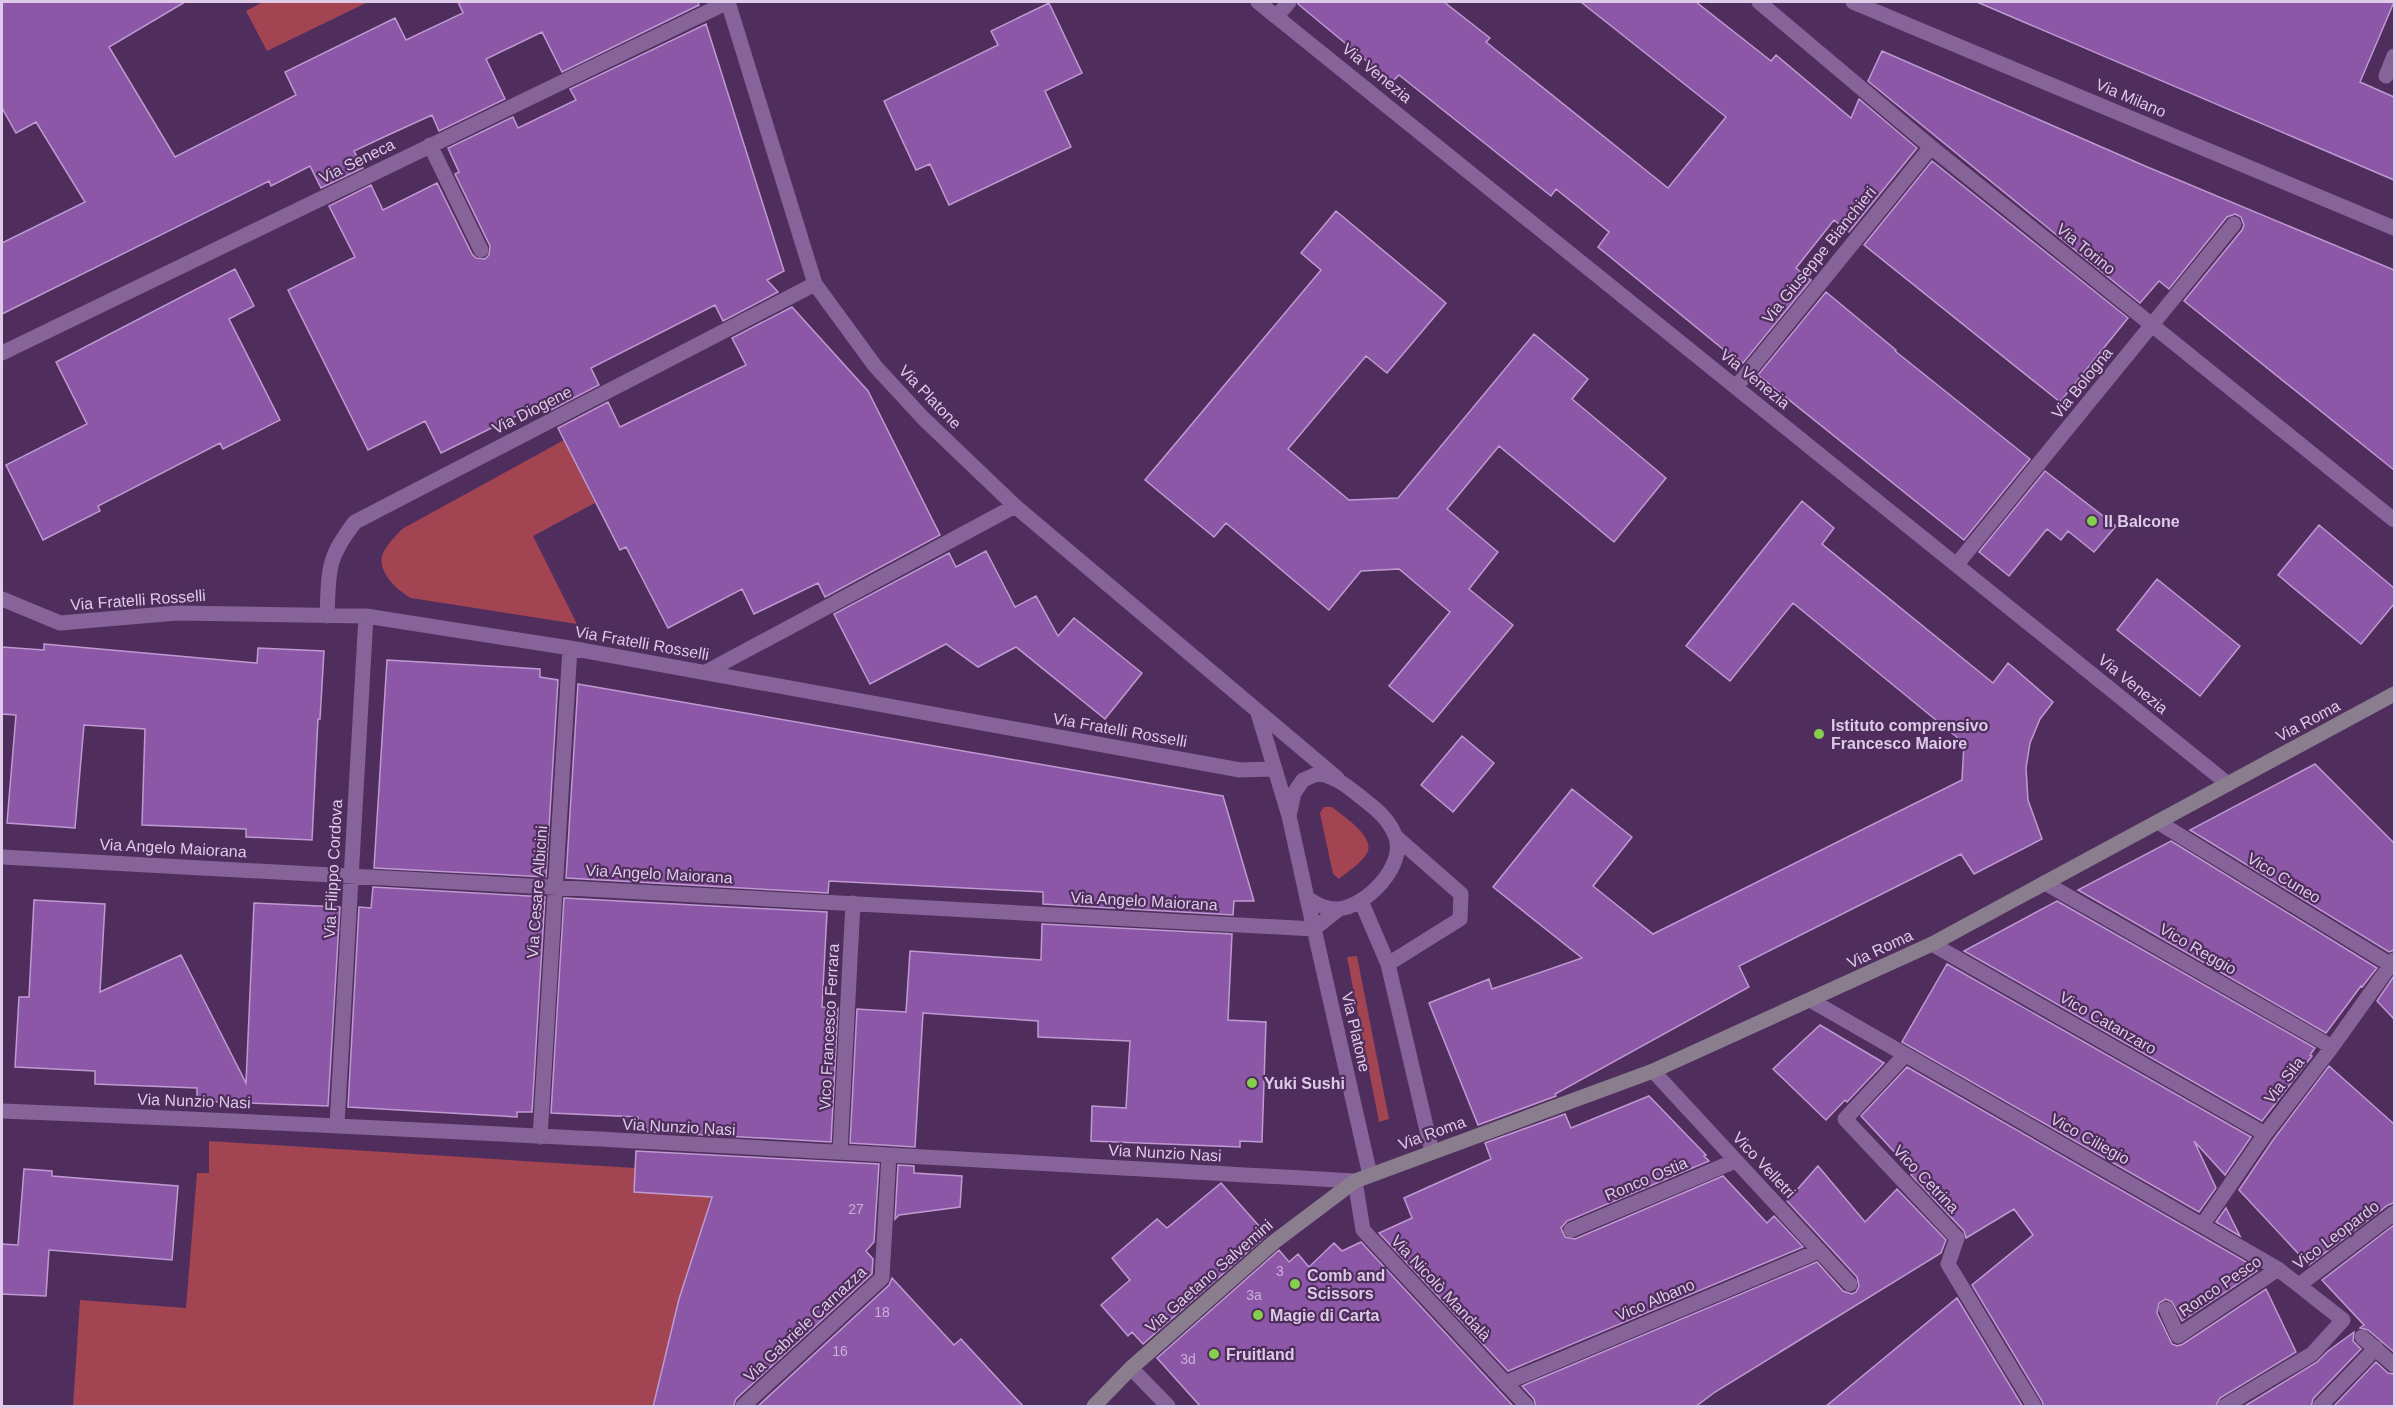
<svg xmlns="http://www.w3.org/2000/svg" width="2396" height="1408" font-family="Arial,sans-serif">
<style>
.green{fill:#a24452}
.building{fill:#8d57a7;stroke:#bf9ad2;stroke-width:1.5}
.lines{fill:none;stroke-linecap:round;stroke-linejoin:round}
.pedestrian{stroke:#866398;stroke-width:15}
.minor{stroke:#866398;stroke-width:15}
.tertiary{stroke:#866398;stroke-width:15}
.secondary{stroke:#897d8e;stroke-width:15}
.poi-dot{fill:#86cf4c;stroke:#4f2e5e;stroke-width:2}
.labels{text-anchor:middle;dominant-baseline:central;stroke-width:4.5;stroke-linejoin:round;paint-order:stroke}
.number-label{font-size:14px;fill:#caaed8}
.street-label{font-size:16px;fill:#decbe8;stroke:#4f2e5e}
.poi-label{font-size:16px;font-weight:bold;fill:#decbe8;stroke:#4f2e5e;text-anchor:start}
</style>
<rect width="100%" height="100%" fill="#4f2e5e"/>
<path class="green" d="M 263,2 L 368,2 L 267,51 L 246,11 Z
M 564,440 L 595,503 L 533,536 L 577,624 L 411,598 C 398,591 378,573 382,556 C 385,546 395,537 402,529 Z
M 1324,807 L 1332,807 C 1343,816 1376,837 1367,853 C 1362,863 1347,872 1339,879 L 1333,874 L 1320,813 Z
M 1357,956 L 1389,1119 L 1379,1122 L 1347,957 Z
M 209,1141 L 635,1168 L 634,1192 L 711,1196 L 653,1406 L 73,1406 L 80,1300 L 186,1308 L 197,1173 L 209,1173 Z"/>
<path class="building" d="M 2,2 L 185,2 L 109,47 L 175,157 L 296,95 L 285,72 L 395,18 L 406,40 L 463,13 L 458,2 L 698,2 L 699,5 L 562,72 L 542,32 L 486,59 L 505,99 L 439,131 L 432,115 L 386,136 L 354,151 L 363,168 L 321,188 L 310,166 L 271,186 L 269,181 L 2,314 L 2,243 L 85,202 L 36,122 L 16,133 L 2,108 Z
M 1298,2 L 1444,2 L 1490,38 L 1486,42 L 1668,188 L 1726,117 L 1581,2 L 1696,2 L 1771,61 L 1776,55 L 1851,118 L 1859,99 L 1917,148 L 1849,232 L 1834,220 L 1796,268 L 1811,280 L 1743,363 L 1735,356 L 1734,358 L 1598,247 L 1609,232 L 1556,189 L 1551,196 L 1399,75 L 1392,82 L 1298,4 Z
M 1977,2 L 2394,2 L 2360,82 L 2394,97 L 2394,180 Z
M 1049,3 L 1082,73 L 1045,91 L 1071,147 L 949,205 L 930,164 L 916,170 L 884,101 L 998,45 L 991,31 Z
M 706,24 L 784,271 L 767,280 L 778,292 L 723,321 L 715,305 L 591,368 L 599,385 L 549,411 L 544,402 L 441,453 L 425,421 L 368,450 L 288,290 L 355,257 L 329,206 L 371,185 L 383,210 L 437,183 L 472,254 L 476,258 L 485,259 L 489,255 L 490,246 L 455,174 L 459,172 L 448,148 L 513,117 L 518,128 L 576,100 L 570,89 Z
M 1882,51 L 2145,166 L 2394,270 L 2394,470 L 2184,301 L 2242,230 L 2244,225 L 2241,217 L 2235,214 L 2227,217 L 2169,289 L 2159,281 L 2140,303 L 1868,81 Z
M 1932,161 L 2128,318 L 2060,402 L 1864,245 Z
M 1336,211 L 1446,303 L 1387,373 L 1366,356 L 1288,449 L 1349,500 L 1398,498 L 1534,334 L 1588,379 L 1572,399 L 1666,478 L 1614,542 L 1499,446 L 1447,509 L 1498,552 L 1469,589 L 1513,625 L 1433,722 L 1389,686 L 1450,612 L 1399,569 L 1361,571 L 1329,610 L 1226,523 L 1214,537 L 1145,480 L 1321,270 L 1301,253 Z
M 235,269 L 254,306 L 229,319 L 280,420 L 223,449 L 220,443 L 98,506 L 100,511 L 43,540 L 6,465 L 87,424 L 56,362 Z
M 1826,292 L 1896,350 L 1895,351 L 2030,459 L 1964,540 L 1758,375 Z
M 792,307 L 868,391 L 940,535 L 825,597 L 818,583 L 754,614 L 742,589 L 668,628 L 626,547 L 620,550 L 558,428 L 608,402 L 620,427 L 746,365 L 732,338 Z
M 2045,471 L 2116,526 L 2094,552 L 2068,531 L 2061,540 L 2047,529 L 2009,576 L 1979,552 Z
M 1802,501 L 1834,528 L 1822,544 L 1993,683 L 2008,663 L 2053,702 L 2040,719 L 2030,743 L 2026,768 L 2028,800 L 2042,839 L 1974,874 L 1961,854 L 1739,966 L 1749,987 L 1555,1094 L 1556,1096 L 1478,1125 L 1429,1003 L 1489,979 L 1492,989 L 1582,958 L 1493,887 L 1572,789 L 1632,837 L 1593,886 L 1653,934 L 1962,780 L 1964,743 L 1793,603 L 1730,681 L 1686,646 Z
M 2319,525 L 2394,588 L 2394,604 L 2361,644 L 2278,575 Z
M 986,551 L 1015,607 L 1036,596 L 1058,636 L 1074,618 L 1142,673 L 1105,719 L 1016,647 L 978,667 L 946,644 L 870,684 L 834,614 L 949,553 L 956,567 Z
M 2157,579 L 2240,646 L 2200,696 L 2117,630 Z
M 44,644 L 257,663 L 258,648 L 324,651 L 320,719 L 318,719 L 312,840 L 246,837 L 246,829 L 142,825 L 145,729 L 84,725 L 75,828 L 7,823 L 16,715 L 2,714 L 2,647 L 44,650 Z
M 387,660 L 540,669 L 540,677 L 558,680 L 546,877 L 374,868 Z
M 578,684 L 1223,796 L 1254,901 L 1234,901 L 1233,915 L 1043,904 L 1043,892 L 829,881 L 828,893 L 566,878 Z
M 1462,736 L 1494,763 L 1453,812 L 1421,785 Z
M 2315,764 L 2394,843 L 2394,950 L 2389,952 L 2190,830 Z
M 2171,841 L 2377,968 L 2362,987 L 2361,986 L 2326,1033 L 2078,890 Z
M 373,887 L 545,897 L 532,1112 L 517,1112 L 517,1117 L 348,1107 L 359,907 L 371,908 Z
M 564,898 L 827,912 L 822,1007 L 838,1008 L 831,1142 L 637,1131 L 638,1117 L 551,1113 Z
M 34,900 L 105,904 L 100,992 L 181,955 L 246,1083 L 254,903 L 340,907 L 328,1106 L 197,1101 L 197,1088 L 95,1084 L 95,1071 L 15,1067 L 19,997 L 29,997 Z
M 2057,901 L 2315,1048 L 2310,1055 L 2312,1056 L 2262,1121 L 1964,951 Z
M 1042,924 L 1232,934 L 1228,1020 L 1266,1022 L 1262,1142 L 1240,1141 L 1240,1147 L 1091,1141 L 1092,1106 L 1126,1108 L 1130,1041 L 1038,1037 L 1038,1021 L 923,1013 L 915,1147 L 850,1143 L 857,1009 L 906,1012 L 910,951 L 1041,960 Z
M 1947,964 L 2251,1137 L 2225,1175 L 2194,1141 L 2216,1188 L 2199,1212 L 1902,1042 Z
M 2394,976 L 2394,1019 L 2377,1001 Z
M 1820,1025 L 1884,1063 L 1847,1102 L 1845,1100 L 1826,1120 L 1773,1069 Z
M 2329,1066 L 2394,1124 L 2394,1203 L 2388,1205 L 2309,1265 L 2239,1190 L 2273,1140 Z
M 1907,1067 L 2255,1267 L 2257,1271 L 2182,1321 L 2172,1302 L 2166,1299 L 2159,1303 L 2157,1313 L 2172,1344 L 2177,1346 L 2183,1344 L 2266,1289 L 2296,1352 L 2220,1398 L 2215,1407 L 2044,1407 L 2042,1401 L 1972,1285 L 2033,1235 L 2014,1209 L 1966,1238 L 1964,1231 L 1911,1175 L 1914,1173 L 1861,1116 Z
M 1649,1096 L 1706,1155 L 1704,1156 L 1709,1161 L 1567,1221 L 1561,1228 L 1565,1237 L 1575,1239 L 1723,1176 L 1767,1223 L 1774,1216 L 1803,1247 L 1508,1371 L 1379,1233 L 1412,1218 L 1404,1198 L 1491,1159 L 1485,1143 L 1565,1114 L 1571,1128 Z
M 636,1151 L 879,1164 L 874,1242 L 866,1251 L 873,1259 L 872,1274 L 736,1399 L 733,1407 L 653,1407 L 679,1299 L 712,1197 L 634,1192 Z
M 898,1165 L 914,1166 L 914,1173 L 962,1176 L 960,1207 L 899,1215 L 895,1219 Z
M 1818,1166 L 1865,1222 L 1897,1189 L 1946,1240 L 1941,1253 L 1715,1392 L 1695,1407 L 1536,1407 L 1534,1399 L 1522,1386 L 1817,1262 L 1843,1291 L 1852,1294 L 1856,1292 L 1859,1286 L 1857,1277 L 1787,1201 Z
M 24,1169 L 52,1171 L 52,1176 L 178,1186 L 172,1260 L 49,1250 L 46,1296 L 2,1294 L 2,1244 L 18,1245 Z
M 1221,1183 L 1267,1235 L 1143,1344 L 1132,1332 L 1128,1336 L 1101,1305 L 1130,1280 L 1112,1258 L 1157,1219 L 1167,1228 Z
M 2226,1208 L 2240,1236 L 2216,1222 Z
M 2394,1225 L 2394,1352 L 2368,1330 L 2360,1328 L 2364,1325 L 2322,1280 Z
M 1361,1242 L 1514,1407 L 1201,1407 L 1157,1358 L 1279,1250 L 1289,1262 L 1298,1254 L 1309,1267 L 1334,1243 L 1342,1251 Z
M 892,1278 L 954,1345 L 961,1339 L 1024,1407 L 757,1407 L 889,1285 Z
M 1957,1298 L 2023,1407 L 1825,1407 Z
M 2354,1332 L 2353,1341 L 2361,1349 L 2313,1399 L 2311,1407 L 2243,1407 L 2317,1362 L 2328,1351 Z
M 2376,1362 L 2388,1373 L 2394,1374 L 2394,1407 L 2333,1407 Z"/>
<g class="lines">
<path class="pedestrian" d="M 1905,1055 L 1845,1119 L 1957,1238 L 1948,1264 L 2004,1357
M 2362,1337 L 2394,1365
M 2320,1406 L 2376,1348"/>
<path class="minor" d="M 728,2 L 815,284 L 875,366 L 923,418 L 1015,506 L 1337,778
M 1258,2 L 2228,784
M 1759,2 L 1931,147 L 2394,520
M 1853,2 L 2394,228
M 1277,16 L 1289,2
M 2386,76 L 2394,56
M 430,145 L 481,250
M 2,353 L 728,2
M 1736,387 L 1931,147
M 1957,564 L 2234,224
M 2,599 L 60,623 L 177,613 L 366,616 L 570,648 L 1240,770 L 1275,769
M 327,616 C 329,571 326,559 355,522 L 815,284
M 706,672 L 1015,506
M 1258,713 L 1289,816
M 1319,773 C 1339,779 1346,785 1362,798 C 1376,809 1388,818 1395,835 C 1408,865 1365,908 1337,909 C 1324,909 1317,904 1307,898 L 1289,816 L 1294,793 L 1303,780 Z
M 2158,822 L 2391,965
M 2,857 L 1314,929 L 1339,909
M 2045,883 L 2332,1047
M 1307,898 L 1370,1175
M 1361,901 L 1388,964 L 1432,1152
M 1932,944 L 2265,1134
M 1388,964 L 1460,919 L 1461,894 L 1396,837
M 1812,1001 L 2278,1269 L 2343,1320 L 2312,1354 L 2225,1406
M 1653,1071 L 1850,1284
M 2,1111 C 453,1129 904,1156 1355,1181
M 337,1124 L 366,616
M 540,1137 L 570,648
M 840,1152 L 853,903
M 2203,1224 L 2265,1134 L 2332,1047 L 2394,960
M 1571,1230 L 1735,1161
M 2299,1285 L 2394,1213
M 2166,1309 L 2178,1336 L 2278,1269
M 2004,1357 L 2034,1406
M 1131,1368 L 1168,1406
M 1505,1383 L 1819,1251
M 743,1406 L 882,1278 L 889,1155"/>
<path class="tertiary" d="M 1355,1181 L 1363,1230 L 1527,1406"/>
<path class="secondary" d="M 1094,1406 L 1131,1368 L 1274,1242 L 1355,1181 L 1653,1071 L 1932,944 L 2394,694"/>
</g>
<g class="poi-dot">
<circle cx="2092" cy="521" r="6"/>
<circle cx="1819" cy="734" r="6"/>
<circle cx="1252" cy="1083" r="6"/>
<circle cx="1295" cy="1284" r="6"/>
<circle cx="1258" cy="1315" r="6"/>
<circle cx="1214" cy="1354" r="6"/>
</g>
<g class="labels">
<g class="number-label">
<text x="856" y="1209">27</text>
<text x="1280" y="1271">3</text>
<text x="1254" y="1295">3a</text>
<text x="882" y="1312">18</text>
<text x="840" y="1351">16</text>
<text x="1188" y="1359">3d</text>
</g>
<g class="street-label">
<text transform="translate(1377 73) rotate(39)">Via Venezia</text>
<text transform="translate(2131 98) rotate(23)">Via Milano</text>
<text transform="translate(357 161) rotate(-26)">Via Seneca</text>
<text transform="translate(2086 249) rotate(39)">Via Torino</text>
<text transform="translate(1819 255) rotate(-51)">Via Giuseppe Bianchieri</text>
<text transform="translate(1755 379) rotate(39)">Via Venezia</text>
<text transform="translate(2082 383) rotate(-51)">Via Bologna</text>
<text transform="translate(930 397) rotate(46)">Via Platone</text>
<text transform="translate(532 410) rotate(-27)">Via Diogene</text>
<text transform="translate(138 600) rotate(-4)">Via Fratelli Rosselli</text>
<text transform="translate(642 643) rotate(10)">Via Fratelli Rosselli</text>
<text transform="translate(2133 684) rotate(39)">Via Venezia</text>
<text transform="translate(2308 721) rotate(-28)">Via Roma</text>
<text transform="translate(1120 730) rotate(10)">Via Fratelli Rosselli</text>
<text transform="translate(173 848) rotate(3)">Via Angelo Maiorana</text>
<text transform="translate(333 869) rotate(-87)">Via Filippo Cordova</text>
<text transform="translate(659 874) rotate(3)">Via Angelo Maiorana</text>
<text transform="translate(2284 878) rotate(31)">Vico Cuneo</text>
<text transform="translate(537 892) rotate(-86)">Via Cesare Albicini</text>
<text transform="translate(1144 901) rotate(3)">Via Angelo Maiorana</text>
<text transform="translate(1880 949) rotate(-25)">Via Roma</text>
<text transform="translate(2198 949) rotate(30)">Vico Reggio</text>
<text transform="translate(2108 1023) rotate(30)">Vico Catanzaro</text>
<text transform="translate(829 1027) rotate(-87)">Vico Francesco Ferrara</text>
<text transform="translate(1356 1032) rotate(77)">Via Platone</text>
<text transform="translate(2284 1080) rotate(-52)">Via Sila</text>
<text transform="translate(194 1101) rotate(2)">Via Nunzio Nasi</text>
<text transform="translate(679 1127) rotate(3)">Via Nunzio Nasi</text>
<text transform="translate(1432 1133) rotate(-20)">Via Roma</text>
<text transform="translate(2090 1139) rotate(29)">Vico Ciliegio</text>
<text transform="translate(1165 1153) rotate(3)">Via Nunzio Nasi</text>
<text transform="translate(1764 1165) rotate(47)">Vico Velletri</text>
<text transform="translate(1646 1179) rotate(-23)">Ronco Ostia</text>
<text transform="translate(1926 1179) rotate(46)">Vico Cetrina</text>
<text transform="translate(2336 1235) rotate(-37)">Vico Leopardo</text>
<text transform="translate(1209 1276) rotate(-41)">Via Gaetano Salvemini</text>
<text transform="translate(2220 1286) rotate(-34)">Ronco Pesco</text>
<text transform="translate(1441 1288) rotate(47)">Via Nicolò Mandalà</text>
<text transform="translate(1655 1300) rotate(-23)">Vico Albano</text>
<text transform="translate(805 1324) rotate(-43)">Via Gabriele Carnazza</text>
</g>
<g class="poi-label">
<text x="2104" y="521">Il Balcone</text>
<text x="1831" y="725">Istituto comprensivo<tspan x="1831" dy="18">Francesco Maiore</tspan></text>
<text x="1264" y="1083">Yuki Sushi</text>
<text x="1307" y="1275">Comb and<tspan x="1307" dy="18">Scissors</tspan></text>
<text x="1270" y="1315">Magie di Carta</text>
<text x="1226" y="1354">Fruitland</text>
</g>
</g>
<rect width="2396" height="1408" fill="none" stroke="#decbe8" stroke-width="6"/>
</svg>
